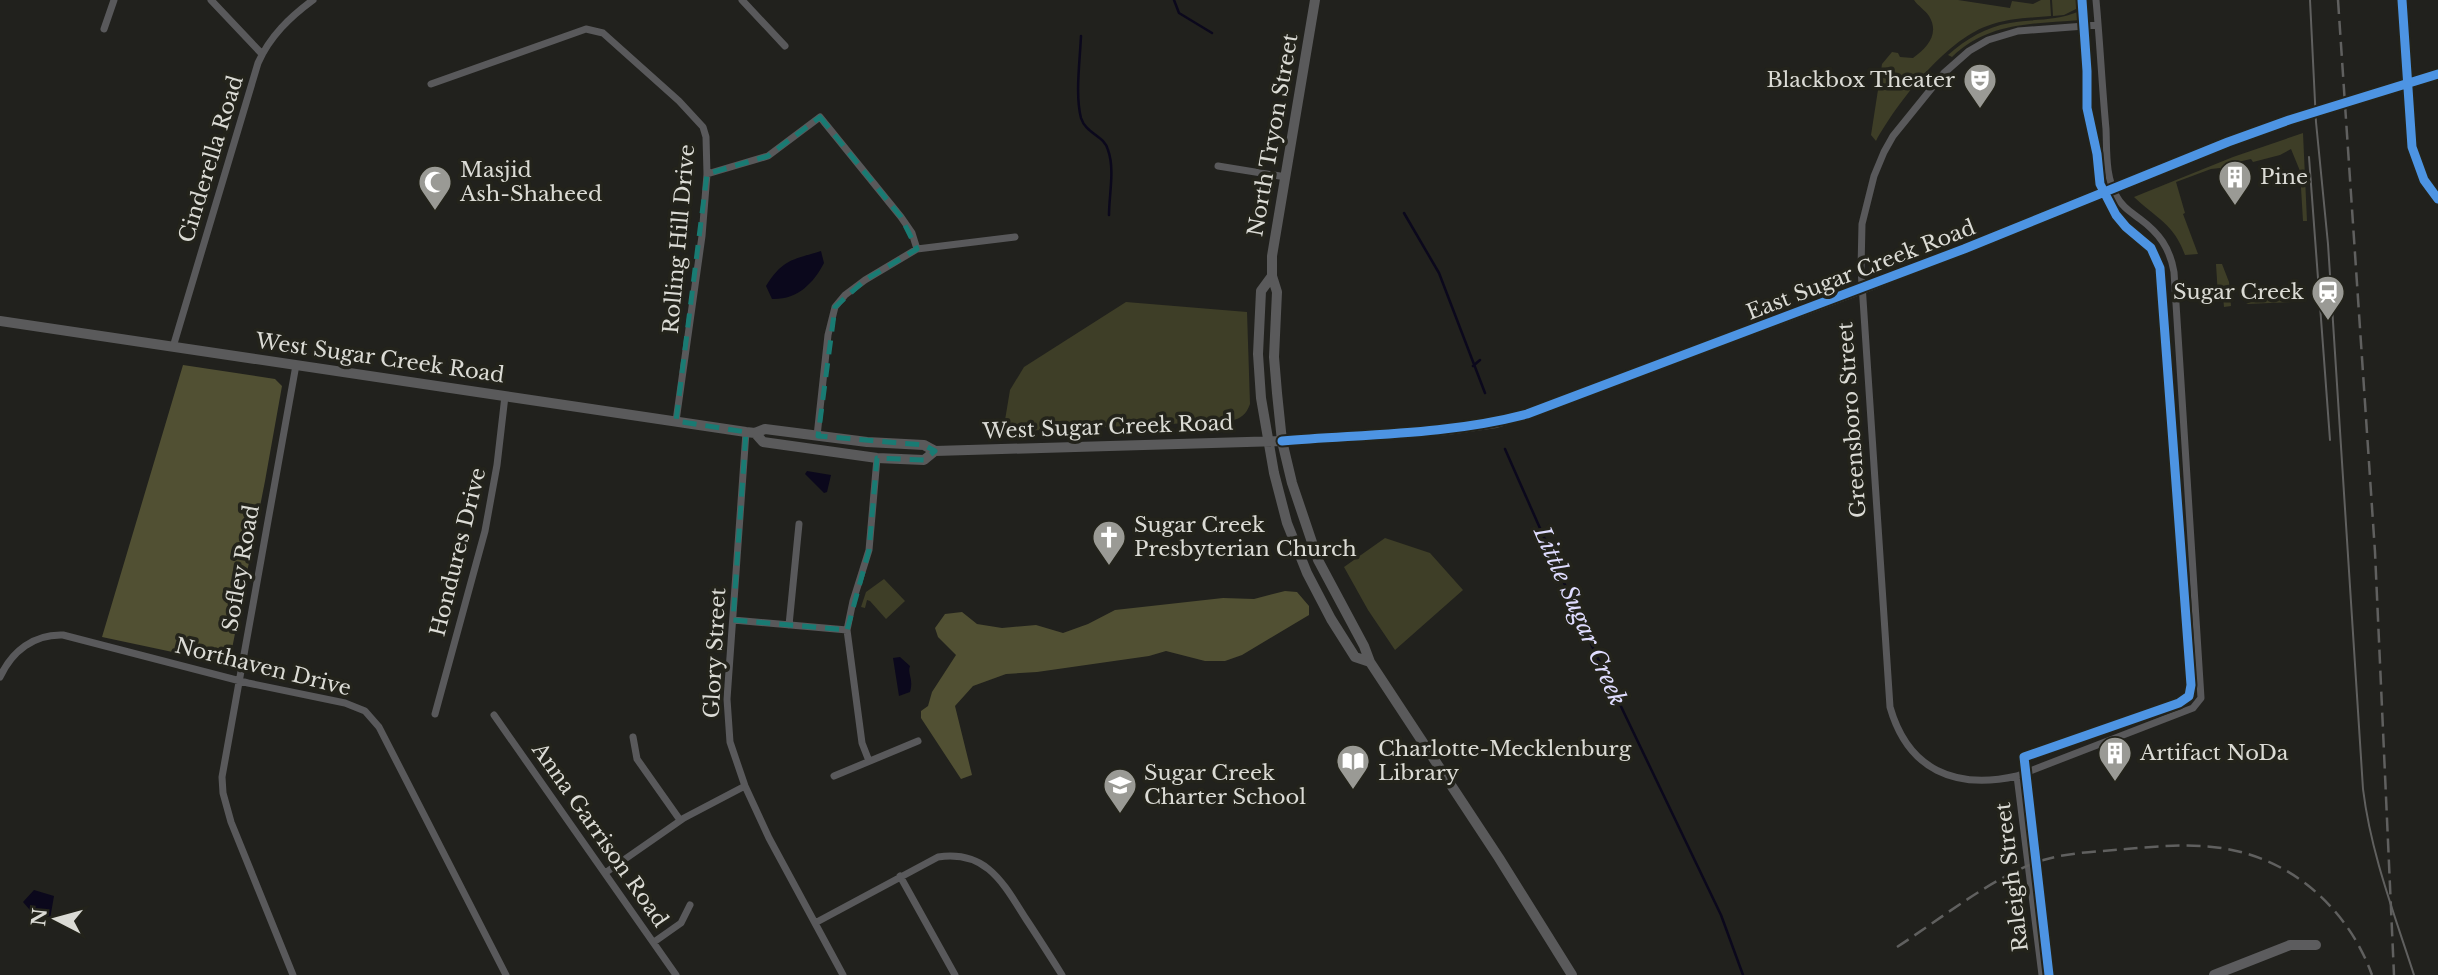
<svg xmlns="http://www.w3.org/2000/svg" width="2438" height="975" font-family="'Libre Baskerville',serif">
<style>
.green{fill:#3e3e27}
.forest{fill:#515033}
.water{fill:#0b081c}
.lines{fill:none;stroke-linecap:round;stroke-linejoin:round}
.stream{stroke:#0b081c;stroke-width:2.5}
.street{stroke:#59595b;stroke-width:7}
.secondary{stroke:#5c5c5e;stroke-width:10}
.primary{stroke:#5a5a5b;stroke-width:10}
.tram{stroke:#60605f;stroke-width:2}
.rail{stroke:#60605f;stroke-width:2.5;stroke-dasharray:14 7;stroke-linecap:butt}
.primary-bridge{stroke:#5a5a5b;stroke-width:10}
.cycleway-casing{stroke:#23231b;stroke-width:13}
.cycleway{stroke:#4d94e3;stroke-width:9}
.marked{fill:none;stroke:#197b73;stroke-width:5;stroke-dasharray:14 9;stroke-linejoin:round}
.labels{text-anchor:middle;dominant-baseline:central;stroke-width:7;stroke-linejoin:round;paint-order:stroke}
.poi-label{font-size:21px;fill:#dbdbd5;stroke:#23231b;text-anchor:start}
.street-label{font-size:21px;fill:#dbdbd5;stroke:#23231b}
.water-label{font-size:23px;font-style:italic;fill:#dfdcff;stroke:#23231b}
</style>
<rect width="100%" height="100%" fill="#21211d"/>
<path class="green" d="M 1914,0 L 1958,0 L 2010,8 L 2012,1 L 2033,4 L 2041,0 L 2050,0 L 2051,16 C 2029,18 2008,18 1987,26 C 1945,41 1897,103 1876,141 L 1871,135 L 1882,64 L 1892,52 L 1898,53 L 1900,57 L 1913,58 C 1927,48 1940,34 1929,16 C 1925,10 1918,6 1914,0 Z
M 2052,0 L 2079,0 L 2080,7 L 2064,15 L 2053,16 Z
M 2080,11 L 2080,20 C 2033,24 1988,22 1952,57 L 1948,55 C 1966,39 1986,27 2010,23 C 2037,18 2054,22 2080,11 Z
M 2303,133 L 2307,221 L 2303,221 L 2300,171 L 2291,149 L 2280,155 L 2253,162 L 2251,159 L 2229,164 L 2229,167 L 2221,170 L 2220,168 L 2211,169 L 2176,182 L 2185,213 L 2183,214 L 2198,254 L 2185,255 C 2174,224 2156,218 2134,197 L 2233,157 Z
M 2216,264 L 2222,264 L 2229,282 L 2231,306 L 2224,307 L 2223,297 L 2218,296 Z
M 2291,289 L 2292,302 L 2246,304 L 2277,290 L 2278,292 Z
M 1126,302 L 1247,312 L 1250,404 C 1246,415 1241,418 1231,421 L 1003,432 L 1010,390 L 1024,367 Z
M 1385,538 L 1430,553 L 1463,590 L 1395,650 L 1368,610 L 1344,567 Z
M 884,579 L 905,601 L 886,619 L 870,601 L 867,600 L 865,608 L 861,607 L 866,592 Z"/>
<path class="forest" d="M 183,365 L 275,379 L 282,386 L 265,481 L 229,664 L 102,637 Z
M 1285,591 L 1297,592 L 1309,606 L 1309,615 L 1242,655 L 1225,661 L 1205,661 L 1166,651 L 1149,656 L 1037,672 L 1006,674 L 973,686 L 955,706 L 972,775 L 961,779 L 921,718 L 921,711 L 928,706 L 932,692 L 956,655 L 938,637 L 935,628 L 945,614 L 962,612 L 977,624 L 1002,628 L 1036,625 L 1063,633 L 1088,624 L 1115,610 L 1223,598 L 1254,599 Z"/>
<path class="water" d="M 821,251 L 824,263 C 813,284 797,300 772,299 L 766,286 C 783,259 792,260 821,251 Z
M 807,471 L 831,475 L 827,492 L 824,493 L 805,474 Z
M 900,657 L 910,666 C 907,674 914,678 910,692 L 899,696 L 893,658 Z
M 34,890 L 54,896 L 50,919 L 36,917 L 23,902 Z"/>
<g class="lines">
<path class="stream" d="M 1174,0 L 1179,13 L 1212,33
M 1081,36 C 1080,60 1075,95 1081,118 C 1086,134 1104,135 1108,150 C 1115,169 1109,195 1109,215
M 1404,213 L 1439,273 L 1485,393
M 1473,366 L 1480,360
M 1505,449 L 1592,646 L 1721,915 L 1743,975"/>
<path class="street" d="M 211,0 L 262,54
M 742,0 L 785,46
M 2096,0 C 2100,43 2102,86 2106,129 C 2107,152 2105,177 2117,197 C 2122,207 2132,213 2140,219 C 2159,233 2170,248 2174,272 L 2201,698 L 2193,708 L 2017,776 C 1955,790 1908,770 1890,707 L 1861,269 L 1862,224 L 1874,176 L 1884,152 L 1893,136 L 1944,73 L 1969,51 L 1988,40 L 2018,31 L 2098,25
M 2402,0 L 2412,147 L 2424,180 L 2438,199
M 104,29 L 114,0
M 431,84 L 586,29 L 603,33 L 679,101 L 703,127 L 706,137 L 707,174 L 702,236 L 676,421
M 1218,166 L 1286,177
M 707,174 L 768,156 L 820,117 L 901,217 L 912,233 L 917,249
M 173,347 L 258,63 C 270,36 290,17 313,0
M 746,432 L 727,699 L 730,742 L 745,786 L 769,838 L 843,975
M 817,436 L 828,335 L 835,307 L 845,295 L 865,280 L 917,249 L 1015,237
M 733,620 L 847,630
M 789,625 L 799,524
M 0,677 C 12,651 34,634 63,635 L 248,683 L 345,703 L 365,711 L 379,727 L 506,975
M 435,714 L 485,531 L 497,465 L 505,396
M 494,715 L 676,975
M 633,737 L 637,759 L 680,820
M 869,761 L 862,743 L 847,630 L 853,601 L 869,550 L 877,458
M 834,776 L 918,741
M 2017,776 L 2042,975
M 605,873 L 684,818 L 745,786
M 900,876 L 955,975
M 815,923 L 938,857 C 987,850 1003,883 1026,919 C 1038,937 1050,956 1062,975
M 654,942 L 681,923 L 690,905
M 293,975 L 231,822 L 223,793 L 222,777 L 296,365"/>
<path class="secondary" d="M 2214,975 L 2290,945 L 2316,945"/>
<path class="primary" d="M 1315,0 L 1272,256 L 1272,276 L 1277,292 L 1274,357 L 1277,393 L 1282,441 L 1292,483 L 1318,560 L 1364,646 L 1370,662 L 1499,858 L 1572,975
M 1272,276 L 1261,291 L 1258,354 L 1261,398 L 1274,473 L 1287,523 L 1307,573 L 1331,619 L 1355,657 L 1370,662
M 0,321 L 746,432 L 755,433 L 765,429 L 867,442 L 924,445 L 935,451 L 1282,441 L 1447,430 L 1496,423 L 1527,414 L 1862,289 L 2092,198
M 755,433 L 763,442 L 877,458 L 924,460 L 935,451"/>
<path class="tram" d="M 2310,0 L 2316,122 L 2328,244 L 2363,789 C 2371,854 2394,913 2414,975
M 2309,157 L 2330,440"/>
<path class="rail" d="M 2338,0 L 2375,552 L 2394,975
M 1897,947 C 1939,920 1990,879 2037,862 C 2066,852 2097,852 2126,849 C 2159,846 2194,843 2227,849 C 2295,861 2349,911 2372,975"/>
<path class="primary-bridge" d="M 2092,198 L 2228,142 L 2289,120 L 2429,77"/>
<defs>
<path id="cycleway" d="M 2402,0 L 2412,147 L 2424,180 L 2438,199
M 1282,441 C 1365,434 1447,435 1527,414 L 1964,249 L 2228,142 L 2289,120 L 2438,74
M 2049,975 L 2024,757 L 2179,703 L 2189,696 L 2191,685 L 2160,268 L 2151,248 L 2126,227 L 2116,215 L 2100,184 L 2097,154 L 2087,108 L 2087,71 L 2082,0"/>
</defs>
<use href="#cycleway" class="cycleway-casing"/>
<use href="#cycleway" class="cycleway"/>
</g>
<path class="marked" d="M 820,117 L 901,217 L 917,249 L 865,280 L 835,307 L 818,436 L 924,445 L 935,451 L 924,460 L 877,458 L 869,550 L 847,630 L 733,620 L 746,432 L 676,421 L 707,174 L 768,156 Z"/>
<defs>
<symbol id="theatre-pin" viewBox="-11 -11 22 30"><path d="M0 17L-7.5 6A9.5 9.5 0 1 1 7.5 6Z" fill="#9a9a95" stroke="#23231b"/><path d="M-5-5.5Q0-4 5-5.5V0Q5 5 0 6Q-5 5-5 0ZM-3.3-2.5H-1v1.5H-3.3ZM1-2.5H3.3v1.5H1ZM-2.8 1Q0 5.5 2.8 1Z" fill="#fff"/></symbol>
<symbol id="building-pin" viewBox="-11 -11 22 30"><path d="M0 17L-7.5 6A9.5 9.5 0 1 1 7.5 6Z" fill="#9a9a95" stroke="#23231b"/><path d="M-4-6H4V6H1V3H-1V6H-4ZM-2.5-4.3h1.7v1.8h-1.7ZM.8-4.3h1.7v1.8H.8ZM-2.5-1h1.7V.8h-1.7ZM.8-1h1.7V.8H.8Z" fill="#fff"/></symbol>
<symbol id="mosque-pin" viewBox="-11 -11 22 30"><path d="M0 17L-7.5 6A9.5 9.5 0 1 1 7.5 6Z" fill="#9a9a95" stroke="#23231b"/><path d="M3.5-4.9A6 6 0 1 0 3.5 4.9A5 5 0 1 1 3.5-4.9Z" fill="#fff"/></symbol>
<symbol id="station-pin" viewBox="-11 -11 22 30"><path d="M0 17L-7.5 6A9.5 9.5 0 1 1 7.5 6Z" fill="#9a9a95" stroke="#23231b"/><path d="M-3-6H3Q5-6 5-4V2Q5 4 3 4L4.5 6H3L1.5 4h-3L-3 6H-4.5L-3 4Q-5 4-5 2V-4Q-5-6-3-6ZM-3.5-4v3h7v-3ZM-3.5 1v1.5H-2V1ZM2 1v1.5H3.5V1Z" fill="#fff"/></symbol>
<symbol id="church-pin" viewBox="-11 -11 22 30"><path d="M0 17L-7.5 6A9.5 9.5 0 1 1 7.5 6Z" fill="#9a9a95" stroke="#23231b"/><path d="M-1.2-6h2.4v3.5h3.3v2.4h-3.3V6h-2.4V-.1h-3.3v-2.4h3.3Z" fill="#fff"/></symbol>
<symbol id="library-pin" viewBox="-11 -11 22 30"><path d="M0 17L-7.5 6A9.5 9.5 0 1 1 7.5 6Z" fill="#9a9a95" stroke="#23231b"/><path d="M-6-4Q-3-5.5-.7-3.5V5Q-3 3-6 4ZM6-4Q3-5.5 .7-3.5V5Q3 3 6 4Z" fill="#fff"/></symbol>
<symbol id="school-pin" viewBox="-11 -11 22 30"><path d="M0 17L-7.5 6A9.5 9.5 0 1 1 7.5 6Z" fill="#9a9a95" stroke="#23231b"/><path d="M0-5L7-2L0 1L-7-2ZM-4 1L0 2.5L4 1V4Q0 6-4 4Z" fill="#fff"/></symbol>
</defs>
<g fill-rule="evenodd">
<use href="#theatre-pin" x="1961" y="61" width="38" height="52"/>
<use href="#building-pin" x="2216" y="158" width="38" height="52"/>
<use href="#mosque-pin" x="416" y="163" width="38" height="52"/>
<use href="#station-pin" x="2309" y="273" width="38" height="52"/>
<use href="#church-pin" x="1090" y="518" width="38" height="52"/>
<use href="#building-pin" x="2096" y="734" width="38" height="52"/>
<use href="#library-pin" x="1334" y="742" width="38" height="52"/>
<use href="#school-pin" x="1101" y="766" width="38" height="52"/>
</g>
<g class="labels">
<g class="poi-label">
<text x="1955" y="80" text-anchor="end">Blackbox Theater</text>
<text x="460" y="170">Masjid<tspan x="460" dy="24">Ash-Shaheed</tspan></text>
<text x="2260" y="177">Pine</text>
<text x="2304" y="292" text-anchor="end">Sugar Creek</text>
<text x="1134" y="525">Sugar Creek<tspan x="1134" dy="24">Presbyterian Church</tspan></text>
<text x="1378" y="749">Charlotte-Mecklenburg<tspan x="1378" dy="24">Library</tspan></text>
<text x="2140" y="753">Artifact NoDa</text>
<text x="1144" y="773">Sugar Creek<tspan x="1144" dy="24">Charter School</tspan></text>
</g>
<g class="street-label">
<text transform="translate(1273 135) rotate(-80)">North Tryon Street</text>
<text transform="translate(211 159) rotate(-73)">Cinderella Road</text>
<text transform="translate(679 239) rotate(-85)">Rolling Hill Drive</text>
<text transform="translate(1861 270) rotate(-21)">East Sugar Creek Road</text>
<text transform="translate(380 358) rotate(8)">West Sugar Creek Road</text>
<text transform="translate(1852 420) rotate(-94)">Greensboro Street</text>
<text transform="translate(1108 427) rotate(-2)">West Sugar Creek Road</text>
<text transform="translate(458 552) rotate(-76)">Hondures Drive</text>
<text transform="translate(241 568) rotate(-80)">Sofley Road</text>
<text transform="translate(715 653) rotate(-87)">Glory Street</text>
<text transform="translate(263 667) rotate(14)">Northaven Drive</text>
<text transform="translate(600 835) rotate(55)">Anna Garrison Road</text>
<text transform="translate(2012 877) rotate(-97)">Raleigh Street</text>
</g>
<g class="water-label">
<text transform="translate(1580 616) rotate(66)">Little Sugar Creek</text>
</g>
</g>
<g transform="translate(56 919) rotate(276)" stroke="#23231b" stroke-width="5" paint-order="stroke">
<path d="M0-5L12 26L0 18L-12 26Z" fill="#dbdbd5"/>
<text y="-10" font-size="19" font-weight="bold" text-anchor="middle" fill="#dbdbd5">N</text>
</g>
</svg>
